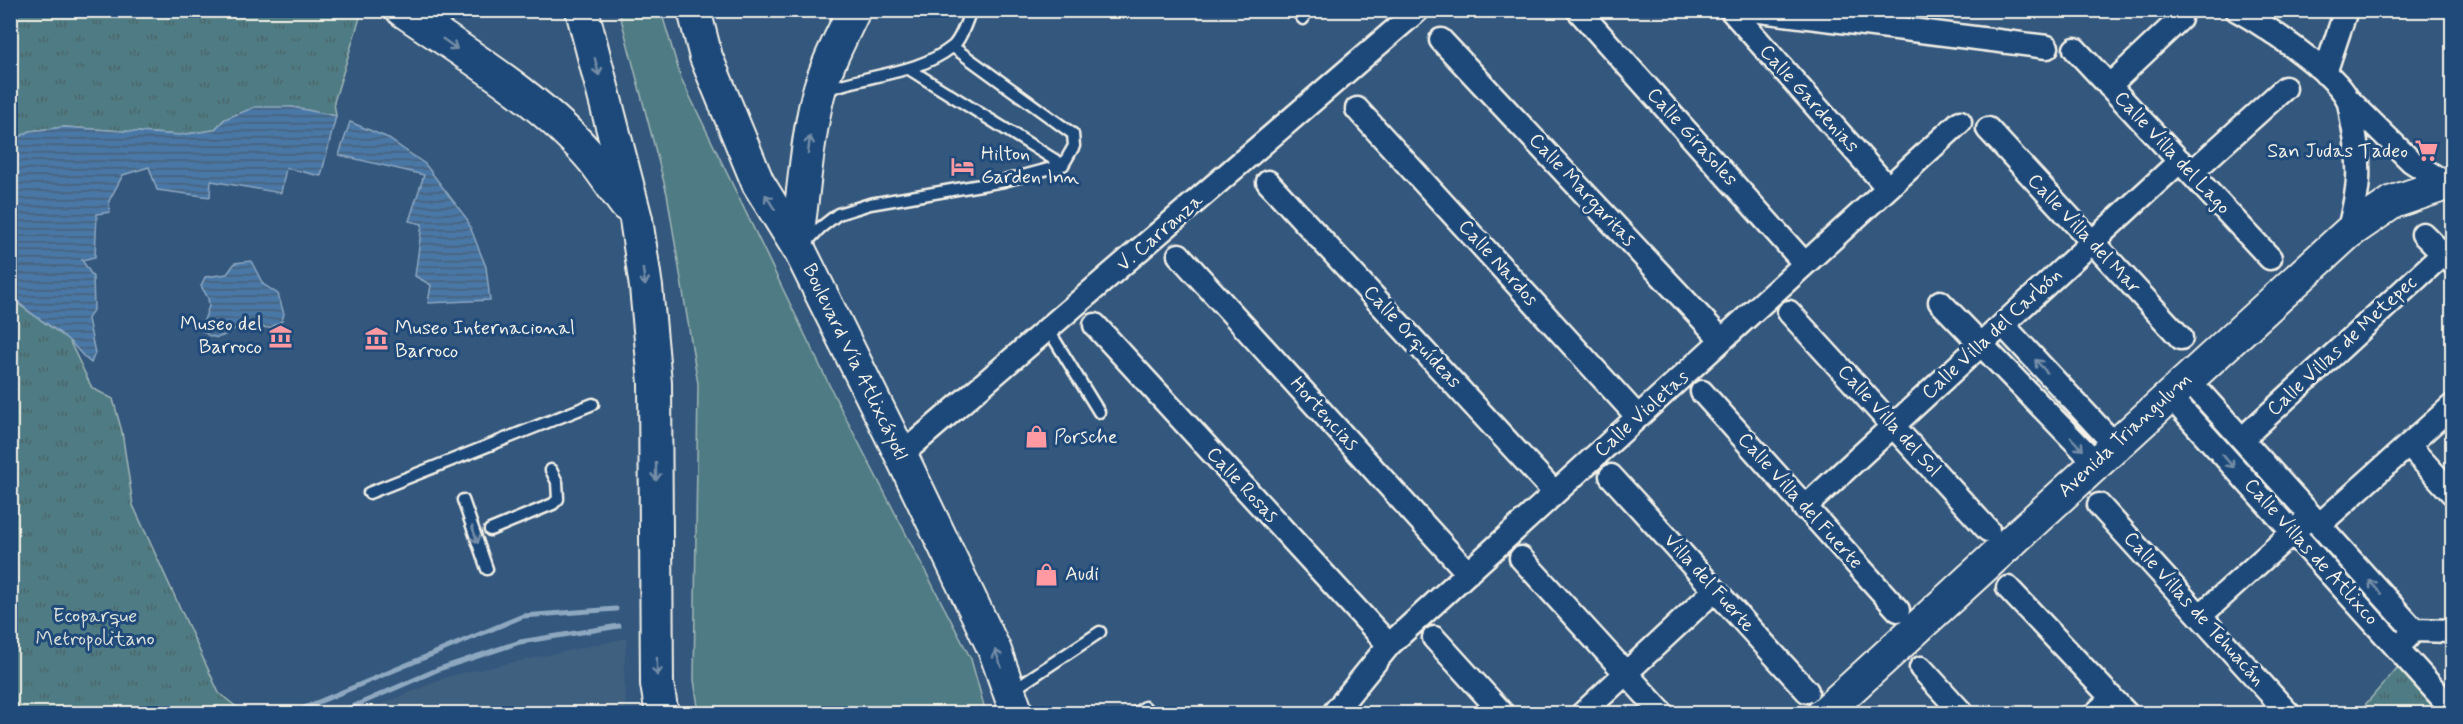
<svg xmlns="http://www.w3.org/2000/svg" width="2463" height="724" font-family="Mynerve,sans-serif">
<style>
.built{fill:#41607f}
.green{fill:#4f7c84;stroke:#a2b6b6;stroke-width:1.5}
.park{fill:url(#park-tufts);stroke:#a2b6b6;stroke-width:1.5}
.water{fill:url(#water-rules);stroke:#8ea8c0;stroke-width:1.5}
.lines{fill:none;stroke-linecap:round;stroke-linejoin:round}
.stream{stroke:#8ea8c0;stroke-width:5}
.lane-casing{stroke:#f4f1e8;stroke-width:15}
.street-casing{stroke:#f4f1e8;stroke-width:27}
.secondary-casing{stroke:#f4f1e8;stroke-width:36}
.lane{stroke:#1f4a7a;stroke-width:10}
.street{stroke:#1f4a7a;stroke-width:22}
.secondary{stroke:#1f4a7a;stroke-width:32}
.oneway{stroke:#748da6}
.labels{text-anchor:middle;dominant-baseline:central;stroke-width:6;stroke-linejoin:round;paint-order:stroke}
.street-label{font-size:20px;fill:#f4f1e8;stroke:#1f4a7a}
.poi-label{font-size:20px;fill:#f4f1e8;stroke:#1f4a7a;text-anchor:start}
.park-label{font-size:20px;fill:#dbdfd9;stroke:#1f4a7a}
</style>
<defs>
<pattern id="park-tufts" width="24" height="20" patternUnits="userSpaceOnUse" patternTransform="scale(1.5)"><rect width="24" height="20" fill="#4f7c84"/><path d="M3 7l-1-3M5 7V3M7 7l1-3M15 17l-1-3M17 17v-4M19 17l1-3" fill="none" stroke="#4c6568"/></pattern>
<pattern id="water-rules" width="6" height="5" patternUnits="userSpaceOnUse" patternTransform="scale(1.5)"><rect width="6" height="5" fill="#4a77a6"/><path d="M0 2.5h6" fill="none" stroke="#4a6076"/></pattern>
</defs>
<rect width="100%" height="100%" fill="#33577d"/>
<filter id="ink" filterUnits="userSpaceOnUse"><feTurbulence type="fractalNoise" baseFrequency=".0167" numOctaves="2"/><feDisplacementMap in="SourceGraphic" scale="12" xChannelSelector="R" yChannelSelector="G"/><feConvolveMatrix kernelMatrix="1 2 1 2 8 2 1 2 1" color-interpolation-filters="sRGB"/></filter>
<g filter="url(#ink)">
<path class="built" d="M 627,638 L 624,665 L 626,713 L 360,713 L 450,676 Z"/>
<path class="green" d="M 619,11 L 661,11 L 681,78 L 838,403 L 971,659 L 986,713 L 699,713 L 694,680 L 698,384 L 667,194 Z"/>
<path class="park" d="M 11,11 L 362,11 L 334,102 L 336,116 L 292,107 L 225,119 L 214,130 L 180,135 L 64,127 L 30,131 L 11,142 Z
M 10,295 L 21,306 L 69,340 L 92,388 L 113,399 L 122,432 L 133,505 L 219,693 L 244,713 L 11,713 Z
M 2405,659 L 2447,714 L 2357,714 Z"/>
<path class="water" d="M 255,107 L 292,107 L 336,116 L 321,176 L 286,168 L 281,193 L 211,181 L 210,197 L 157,190 L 149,167 L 123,175 L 109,201 L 110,212 L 97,214 L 95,257 L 82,260 L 93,277 L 94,308 L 88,319 L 95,353 L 91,363 C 81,356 76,346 67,339 C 49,323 27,314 11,295 L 11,142 L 30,131 L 64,127 L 180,135 L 214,130 L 225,119 Z
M 350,122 L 386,137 L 425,164 L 467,219 L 486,267 L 490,300 L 428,303 L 431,285 L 415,276 L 422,224 L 409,221 L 424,175 L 339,155 Z
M 251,261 L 263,284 L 278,294 L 284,314 L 282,321 L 270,328 L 240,325 C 226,335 215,345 201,329 L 209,306 L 208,298 L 201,286 L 205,277 L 227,274 L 235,263 Z"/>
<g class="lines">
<path class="stream" d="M 290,714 L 523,616 L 616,609
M 336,714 L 439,669 L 520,642 L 619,626"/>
<defs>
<path id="lane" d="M 1296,10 L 1303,19
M 909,69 L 1063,165 L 1074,146 L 1073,134 L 953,47
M 824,91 C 865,74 917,75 952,47 C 961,40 966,22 971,10
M 805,244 L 820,228 L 838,214 L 870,204 L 1004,181 L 1063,165
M 1048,329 L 1099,412
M 369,493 L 593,404
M 463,500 L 487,569
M 490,530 L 553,504 L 558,499 L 557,482 L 551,470
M 1011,691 L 1100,632
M 1134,714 L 1145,707"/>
<path id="street" d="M 1578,10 L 1805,264
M 1731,10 L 1888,188
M 1752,10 L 2047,47
M 2237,10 C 2263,24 2335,73 2347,98 C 2351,106 2351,117 2353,125 C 2362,170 2359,189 2348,233
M 1441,40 L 1722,340
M 2075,49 L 2270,258
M 2325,73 L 2346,10
M 2109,86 L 2180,19
M 2347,98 L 2411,161 L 2445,183
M 1357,109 L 1638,417
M 1988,129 L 2181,338
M 2191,173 L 2285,88
M 1268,182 L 1555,493
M 2423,234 L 2452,263
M 1179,255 L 1468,573
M 1940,302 L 2096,463
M 1789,312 L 1988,530
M 1095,325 L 1389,645
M 2003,325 L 2115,445
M 2187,378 L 2414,630
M 1702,392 L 1898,610
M 2169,395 L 2452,709
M 2242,439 L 2443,254
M 2409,446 L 2452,493
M 901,455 L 1418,10
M 1611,476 L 1807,691
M 2099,505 L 2289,714
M 1804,508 L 2180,161
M 2319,525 L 2452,406
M 1521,558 L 1663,714
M 2008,588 L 2127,714
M 2200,616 L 2303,523
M 1434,638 L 1503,714
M 2406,639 L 2414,630 L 2452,631
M 1921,668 L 1963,714
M 1333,714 L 1389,645 L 1960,122
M 1582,714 L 1715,590
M 2095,714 L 2112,698"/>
<path id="secondary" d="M 402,10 C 466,54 544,101 594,161 C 605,175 615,191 626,205
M 582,10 L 636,219 L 646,287 L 655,383 L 657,684 L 662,714
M 694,10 L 706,57 L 758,183 L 800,251 L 901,455 L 995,651 L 1017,714
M 796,244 C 804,195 806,143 818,95 C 826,65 841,38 854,10
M 1823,714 L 2348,233 L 2393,202 L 2452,182"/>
</defs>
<use href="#lane" class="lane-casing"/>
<use href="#street" class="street-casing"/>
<use href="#secondary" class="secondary-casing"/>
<use href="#lane" class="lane"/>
<use href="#street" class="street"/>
<use href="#secondary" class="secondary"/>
</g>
<defs><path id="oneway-shaft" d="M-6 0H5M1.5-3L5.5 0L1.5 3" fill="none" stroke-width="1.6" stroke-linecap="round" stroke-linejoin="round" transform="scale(1.5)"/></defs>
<g class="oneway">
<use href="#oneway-shaft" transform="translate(450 44) rotate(35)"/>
<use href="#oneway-shaft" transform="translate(597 67) rotate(76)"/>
<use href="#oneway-shaft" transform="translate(809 145) rotate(-83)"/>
<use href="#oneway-shaft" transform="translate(770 202) rotate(-122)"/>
<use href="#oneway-shaft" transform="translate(644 277) rotate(82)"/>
<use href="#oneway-shaft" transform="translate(2041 366) rotate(-133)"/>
<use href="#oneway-shaft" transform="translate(2077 444) rotate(46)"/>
<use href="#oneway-shaft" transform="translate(2228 461) rotate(48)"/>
<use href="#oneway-shaft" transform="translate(656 472) rotate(90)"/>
<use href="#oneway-shaft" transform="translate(475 535) rotate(71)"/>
<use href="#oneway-shaft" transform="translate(2375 587) rotate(-132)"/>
<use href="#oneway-shaft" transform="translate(998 658) rotate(-111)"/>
<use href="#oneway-shaft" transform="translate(657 667) rotate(89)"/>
</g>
</g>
<defs>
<symbol id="supermarket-bare" viewBox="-9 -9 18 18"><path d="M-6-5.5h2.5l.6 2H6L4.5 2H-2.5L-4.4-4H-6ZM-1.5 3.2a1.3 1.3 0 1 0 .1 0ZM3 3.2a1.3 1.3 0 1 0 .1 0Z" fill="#ff9aa2" stroke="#1f4a7a" stroke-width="2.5" paint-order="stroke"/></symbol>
<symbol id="hotel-bare" viewBox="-9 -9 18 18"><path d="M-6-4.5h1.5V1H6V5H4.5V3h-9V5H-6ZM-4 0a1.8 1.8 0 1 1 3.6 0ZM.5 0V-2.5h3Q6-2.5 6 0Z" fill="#ff9aa2" stroke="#1f4a7a" stroke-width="2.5" paint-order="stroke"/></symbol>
<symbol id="museum-bare" viewBox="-9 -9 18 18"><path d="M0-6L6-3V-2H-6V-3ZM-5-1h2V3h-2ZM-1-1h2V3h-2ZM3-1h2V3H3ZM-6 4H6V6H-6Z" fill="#ff9aa2" stroke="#1f4a7a" stroke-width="2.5" paint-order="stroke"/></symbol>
<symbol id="shop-bare" viewBox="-9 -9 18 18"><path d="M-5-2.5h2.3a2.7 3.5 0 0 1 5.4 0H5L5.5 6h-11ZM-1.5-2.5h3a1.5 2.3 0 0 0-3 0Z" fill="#ff9aa2" stroke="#1f4a7a" stroke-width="2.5" paint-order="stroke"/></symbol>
</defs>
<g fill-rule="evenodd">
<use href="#supermarket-bare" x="2410" y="134" width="33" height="33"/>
<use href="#hotel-bare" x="946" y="150" width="33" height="33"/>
<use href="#museum-bare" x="264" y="320" width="33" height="33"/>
<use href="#museum-bare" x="360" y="322" width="33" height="33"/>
<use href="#shop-bare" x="1020" y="420" width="33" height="33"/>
<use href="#shop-bare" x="1030" y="558" width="33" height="33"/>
</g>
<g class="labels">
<g class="street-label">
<text transform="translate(1809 99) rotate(48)">Calle Gardenias</text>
<text transform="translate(1692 137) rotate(48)">Calle Girasoles</text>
<text transform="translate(2172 153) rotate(47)">Calle Villa del Lago</text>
<text transform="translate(1582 190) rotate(47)">Calle Margaritas</text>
<text transform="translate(1160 233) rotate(-41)">V. Carranza</text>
<text transform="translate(2084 234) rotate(47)">Calle Villa del Mar</text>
<text transform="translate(1498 263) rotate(48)">Calle Nardos</text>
<text transform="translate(1992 334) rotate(-43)">Calle Villa del Carbón</text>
<text transform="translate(1412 337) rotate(47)">Calle Orquídeas</text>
<text transform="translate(2342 346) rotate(-43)">Calle Villas de Metepec</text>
<text transform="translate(855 362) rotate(64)">Boulevard Vía Atlixcáyotl</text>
<text transform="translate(1324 414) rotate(48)">Hortencias</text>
<text transform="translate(1642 414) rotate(-42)">Calle Violetas</text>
<text transform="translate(1889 421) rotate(48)">Calle Villa del Sol</text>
<text transform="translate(2125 435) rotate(-43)">Avenida Triangulum</text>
<text transform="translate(1242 485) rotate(47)">Calle Rosas</text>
<text transform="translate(1800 501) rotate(48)">Calle Villa del Fuerte</text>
<text transform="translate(2311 552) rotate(48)">Calle Villas de Atlixco</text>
<text transform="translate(1709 583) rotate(48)">Villa del Fuerte</text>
<text transform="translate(2194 609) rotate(48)">Calle Villas de Tehuacán</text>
</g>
<g class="poi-label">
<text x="2408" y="151" text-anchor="end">San Judas Tadeo</text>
<text x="981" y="154">Hilton<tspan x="981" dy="23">Garden Inn</tspan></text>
<text x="262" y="324" text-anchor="end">Museo del<tspan x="262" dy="23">Barroco</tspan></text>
<text x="395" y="328">Museo Internacional<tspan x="395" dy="23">Barroco</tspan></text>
<text x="1054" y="437">Porsche</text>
<text x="1065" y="574">Audi</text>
</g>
<g class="park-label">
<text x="95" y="616">Ecoparque<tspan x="95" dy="23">Metropolitano</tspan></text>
</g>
</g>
<rect width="2463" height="724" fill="none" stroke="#1f4a7a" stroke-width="36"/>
<rect x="18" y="18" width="2427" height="688" fill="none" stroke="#f4f1e8" stroke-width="2" filter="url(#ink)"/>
</svg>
